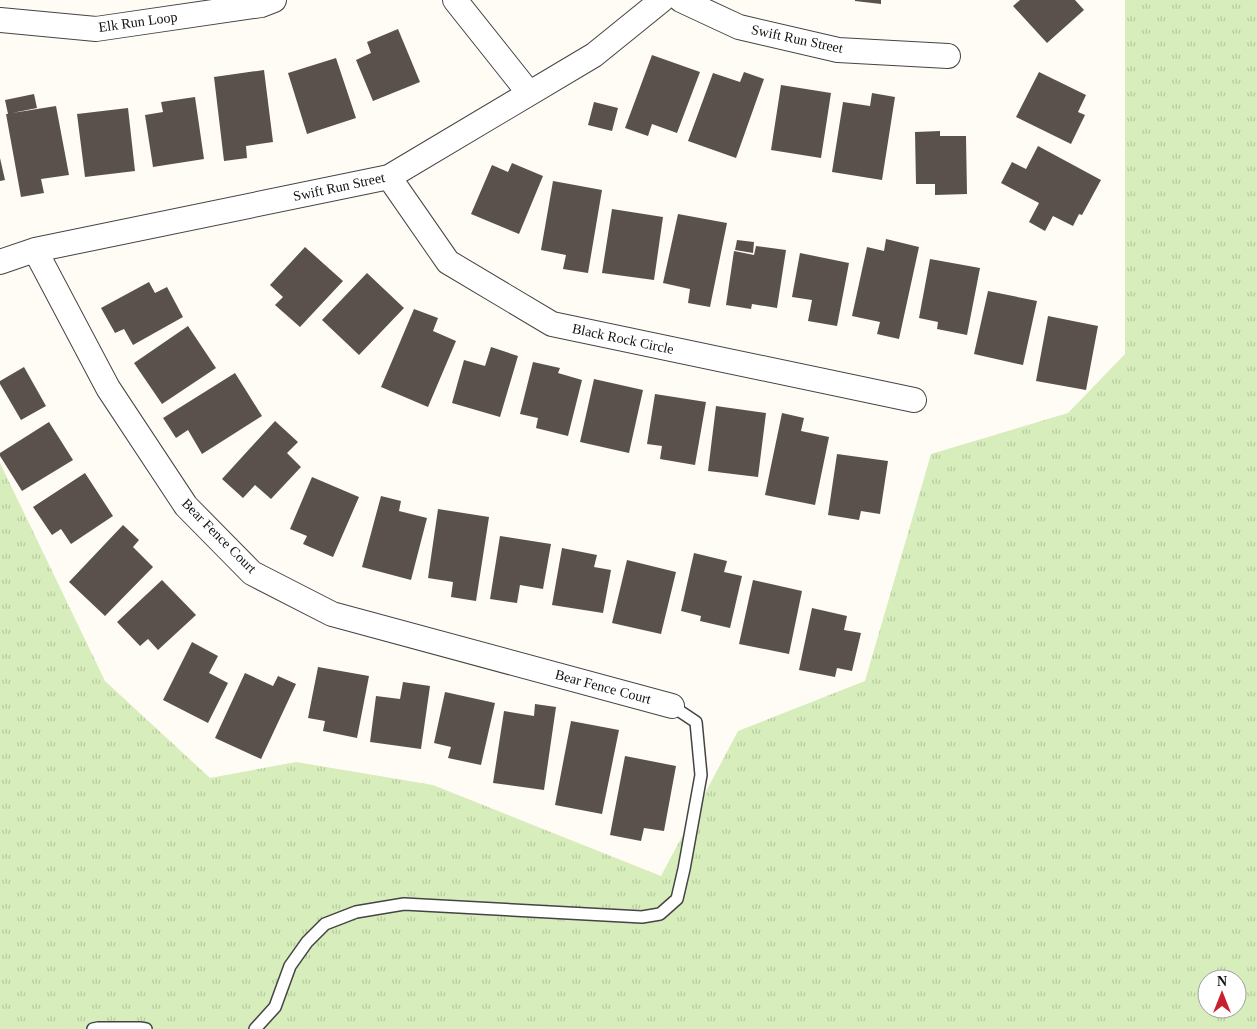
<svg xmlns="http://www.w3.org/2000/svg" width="1257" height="1029" font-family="'Times New Roman',serif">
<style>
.grass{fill:url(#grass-tufts);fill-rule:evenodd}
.building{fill:#5a514c}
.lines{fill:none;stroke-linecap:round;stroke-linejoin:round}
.service-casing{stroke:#444;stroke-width:14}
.minor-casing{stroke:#444;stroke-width:26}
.service{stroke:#fff;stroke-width:11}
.minor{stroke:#fff;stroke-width:24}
.labels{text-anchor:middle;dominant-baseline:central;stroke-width:5;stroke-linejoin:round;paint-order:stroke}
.street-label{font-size:14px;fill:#111;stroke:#fff}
</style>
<defs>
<pattern id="grass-tufts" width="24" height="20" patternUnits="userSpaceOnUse" patternTransform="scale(1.25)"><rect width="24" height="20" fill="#d7edbb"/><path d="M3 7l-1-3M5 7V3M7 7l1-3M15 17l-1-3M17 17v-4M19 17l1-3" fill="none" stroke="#b8caa0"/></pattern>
</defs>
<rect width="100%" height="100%" fill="#fffcf5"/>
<path class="grass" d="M 1125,0 L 1257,0 L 1257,1029 L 0,1029 L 0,463 L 105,681 L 210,778 L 296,762 L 433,785 L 661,876 L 738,731 L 865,681 L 931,454 L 1068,413 L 1125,354 ZM 1207,979 L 1237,979 L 1237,1009 L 1207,1009 Z"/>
<path class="building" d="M 855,0 L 881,0 L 881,4 L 855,1 Z
M 1020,0 L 1075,0 L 1084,10 L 1047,43 L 1013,6 Z
M 398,29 L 420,82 L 373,101 L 356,60 L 371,53 L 367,42 Z
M 652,55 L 700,72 L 677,133 L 652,124 L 648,136 L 625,128 Z
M 336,58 L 356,118 L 307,134 L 288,73 Z
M 264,70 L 273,142 L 246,146 L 247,158 L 224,161 L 214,77 Z
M 744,72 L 764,79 L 736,158 L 688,141 L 713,73 L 740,82 Z
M 1039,72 L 1086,95 L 1078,112 L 1085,115 L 1071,144 L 1016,117 Z
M 781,85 L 831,93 L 821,158 L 771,150 Z
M 872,93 L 895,97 L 882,180 L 832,172 L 843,102 L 870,106 Z
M 34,94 L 37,108 L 12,113 L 56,106 L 69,175 L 41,179 L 44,193 L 21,197 L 6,114 L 8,114 L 5,100 Z
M 195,97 L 204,159 L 153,167 L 145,115 L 163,112 L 161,102 Z
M 594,102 L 618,108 L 612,131 L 588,125 Z
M 128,108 L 135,171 L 85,177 L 77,114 Z
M 940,131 L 940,136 L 966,136 L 967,194 L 935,195 L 935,184 L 916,184 L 915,132 Z
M 1038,146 L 1101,180 L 1082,215 L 1079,214 L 1073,226 L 1053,216 L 1045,231 L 1029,222 L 1039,203 L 1001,183 L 1012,162 L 1026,169 Z
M 0,158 L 5,180 L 0,181 Z
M 512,163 L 543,176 L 519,234 L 471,214 L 492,165 L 508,172 Z
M 553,181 L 602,190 L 588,273 L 563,269 L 566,255 L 541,250 Z
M 612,209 L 663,217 L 654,280 L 602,273 Z
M 678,214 L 727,223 L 710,307 L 688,303 L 690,289 L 663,283 Z
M 886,239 L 919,247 L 899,339 L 877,334 L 880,322 L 852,316 L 867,247 L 884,251 Z
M 737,240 L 754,242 L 753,253 L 735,250 Z
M 756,246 L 786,250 L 777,308 L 752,304 L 751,309 L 726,305 L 734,251 L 754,255 Z
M 305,247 L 343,281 L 300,327 L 275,305 L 283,297 L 270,285 Z
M 800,253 L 849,263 L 837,326 L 808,321 L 812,300 L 792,297 Z
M 930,259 L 980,268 L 967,335 L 937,329 L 938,322 L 919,318 Z
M 367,273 L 404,308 L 359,355 L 322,320 Z
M 149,282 L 155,293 L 167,287 L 183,317 L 133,345 L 124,329 L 115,333 L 101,308 Z
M 988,291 L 1037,301 L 1023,365 L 974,354 Z
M 414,309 L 438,318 L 433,331 L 456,341 L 428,407 L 381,387 Z
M 1048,316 L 1098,326 L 1086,390 L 1036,381 Z
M 188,326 L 216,368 L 162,404 L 134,363 Z
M 491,347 L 518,356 L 500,417 L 452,403 L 464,360 L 485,366 Z
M 533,362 L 560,368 L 558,373 L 582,380 L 568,436 L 536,428 L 538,418 L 520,414 Z
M 24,367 L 46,406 L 21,420 L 0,384 L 0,381 Z
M 235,373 L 262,416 L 202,454 L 188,430 L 176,438 L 163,418 Z
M 594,379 L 643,390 L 629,453 L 580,442 Z
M 655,394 L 706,402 L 695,465 L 660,459 L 662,446 L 647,444 Z
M 716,406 L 766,413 L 758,477 L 708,471 Z
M 782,413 L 804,418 L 801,431 L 829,437 L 815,505 L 765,495 Z
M 275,421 L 298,442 L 287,453 L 301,467 L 271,499 L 255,485 L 243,498 L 222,479 Z
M 49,422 L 73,460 L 22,491 L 0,456 L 0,453 Z
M 837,454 L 888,461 L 880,514 L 861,511 L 859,520 L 828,515 Z
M 85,473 L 113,516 L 71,544 L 61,529 L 52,535 L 33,507 Z
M 312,477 L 359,497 L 333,557 L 303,544 L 307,536 L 290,529 Z
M 381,496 L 401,501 L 399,511 L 427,518 L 411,580 L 362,567 Z
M 438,509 L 489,517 L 476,601 L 451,597 L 453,582 L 428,578 Z
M 123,525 L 139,540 L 133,547 L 153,567 L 105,616 L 69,582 Z
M 500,536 L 551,544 L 543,589 L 520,585 L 517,603 L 490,599 Z
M 562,548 L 597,555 L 594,567 L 611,570 L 603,613 L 552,605 Z
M 694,553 L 727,561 L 724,572 L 742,576 L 730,628 L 700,621 L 701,616 L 681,611 Z
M 627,560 L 676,572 L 661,634 L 612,623 Z
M 162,580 L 196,615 L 158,650 L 148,639 L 140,646 L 117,622 Z
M 753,580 L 802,591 L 789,654 L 739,644 Z
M 812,608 L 847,616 L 844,630 L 861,633 L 852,671 L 837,668 L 835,677 L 799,670 Z
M 192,642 L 218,656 L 209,673 L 228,683 L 208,723 L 163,700 Z
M 318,667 L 369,676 L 357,738 L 323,731 L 325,721 L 308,718 Z
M 245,673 L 273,686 L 278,676 L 296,684 L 261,759 L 215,738 Z
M 403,682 L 430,686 L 421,749 L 370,742 L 376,696 L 400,699 Z
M 445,692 L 495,703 L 481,765 L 448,758 L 451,747 L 434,743 Z
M 535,704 L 556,707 L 544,790 L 493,783 L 504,711 L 534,716 Z
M 571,721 L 619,730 L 602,814 L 555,805 Z
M 625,756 L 676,766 L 664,831 L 644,828 L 641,841 L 610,835 Z"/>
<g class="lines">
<defs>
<path id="service" d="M 93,1029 L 98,1028 L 140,1028 L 146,1029
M 255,1029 L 275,1007 L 290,966 L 307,942 L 325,924 L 356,912 L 404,904 L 642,917 L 660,914 L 677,899 L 684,869 L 701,775 L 696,722 L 672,706"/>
<path id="minor" d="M 455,0 L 529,93
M 681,0 L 739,27 L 838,50 L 948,56
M 0,20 L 96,29 L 261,5 L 274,0
M 389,177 L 448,262 L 552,324 L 914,400
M 35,250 L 108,388 L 186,506 L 252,573 L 332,614 L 672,706
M 0,262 L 35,250 L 389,177 L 594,55 L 662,0"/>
</defs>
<use href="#service" class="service-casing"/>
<use href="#minor" class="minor-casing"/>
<use href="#service" class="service"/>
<use href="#minor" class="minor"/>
</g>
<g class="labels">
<g class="street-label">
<text transform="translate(138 22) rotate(-8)">Elk Run Loop</text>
<text transform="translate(797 39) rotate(12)">Swift Run Street</text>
<text transform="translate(339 187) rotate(-12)">Swift Run Street</text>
<text transform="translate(623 339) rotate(12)">Black Rock Circle</text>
<text transform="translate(219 536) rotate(45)">Bear Fence Court</text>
<text transform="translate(603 687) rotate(15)">Bear Fence Court</text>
</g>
</g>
<g transform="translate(1222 994)"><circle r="24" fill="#ffffff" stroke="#a0a0a0"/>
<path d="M0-4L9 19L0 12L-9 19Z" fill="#cb1f30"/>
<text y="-8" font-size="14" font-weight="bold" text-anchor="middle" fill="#111111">N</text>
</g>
</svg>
